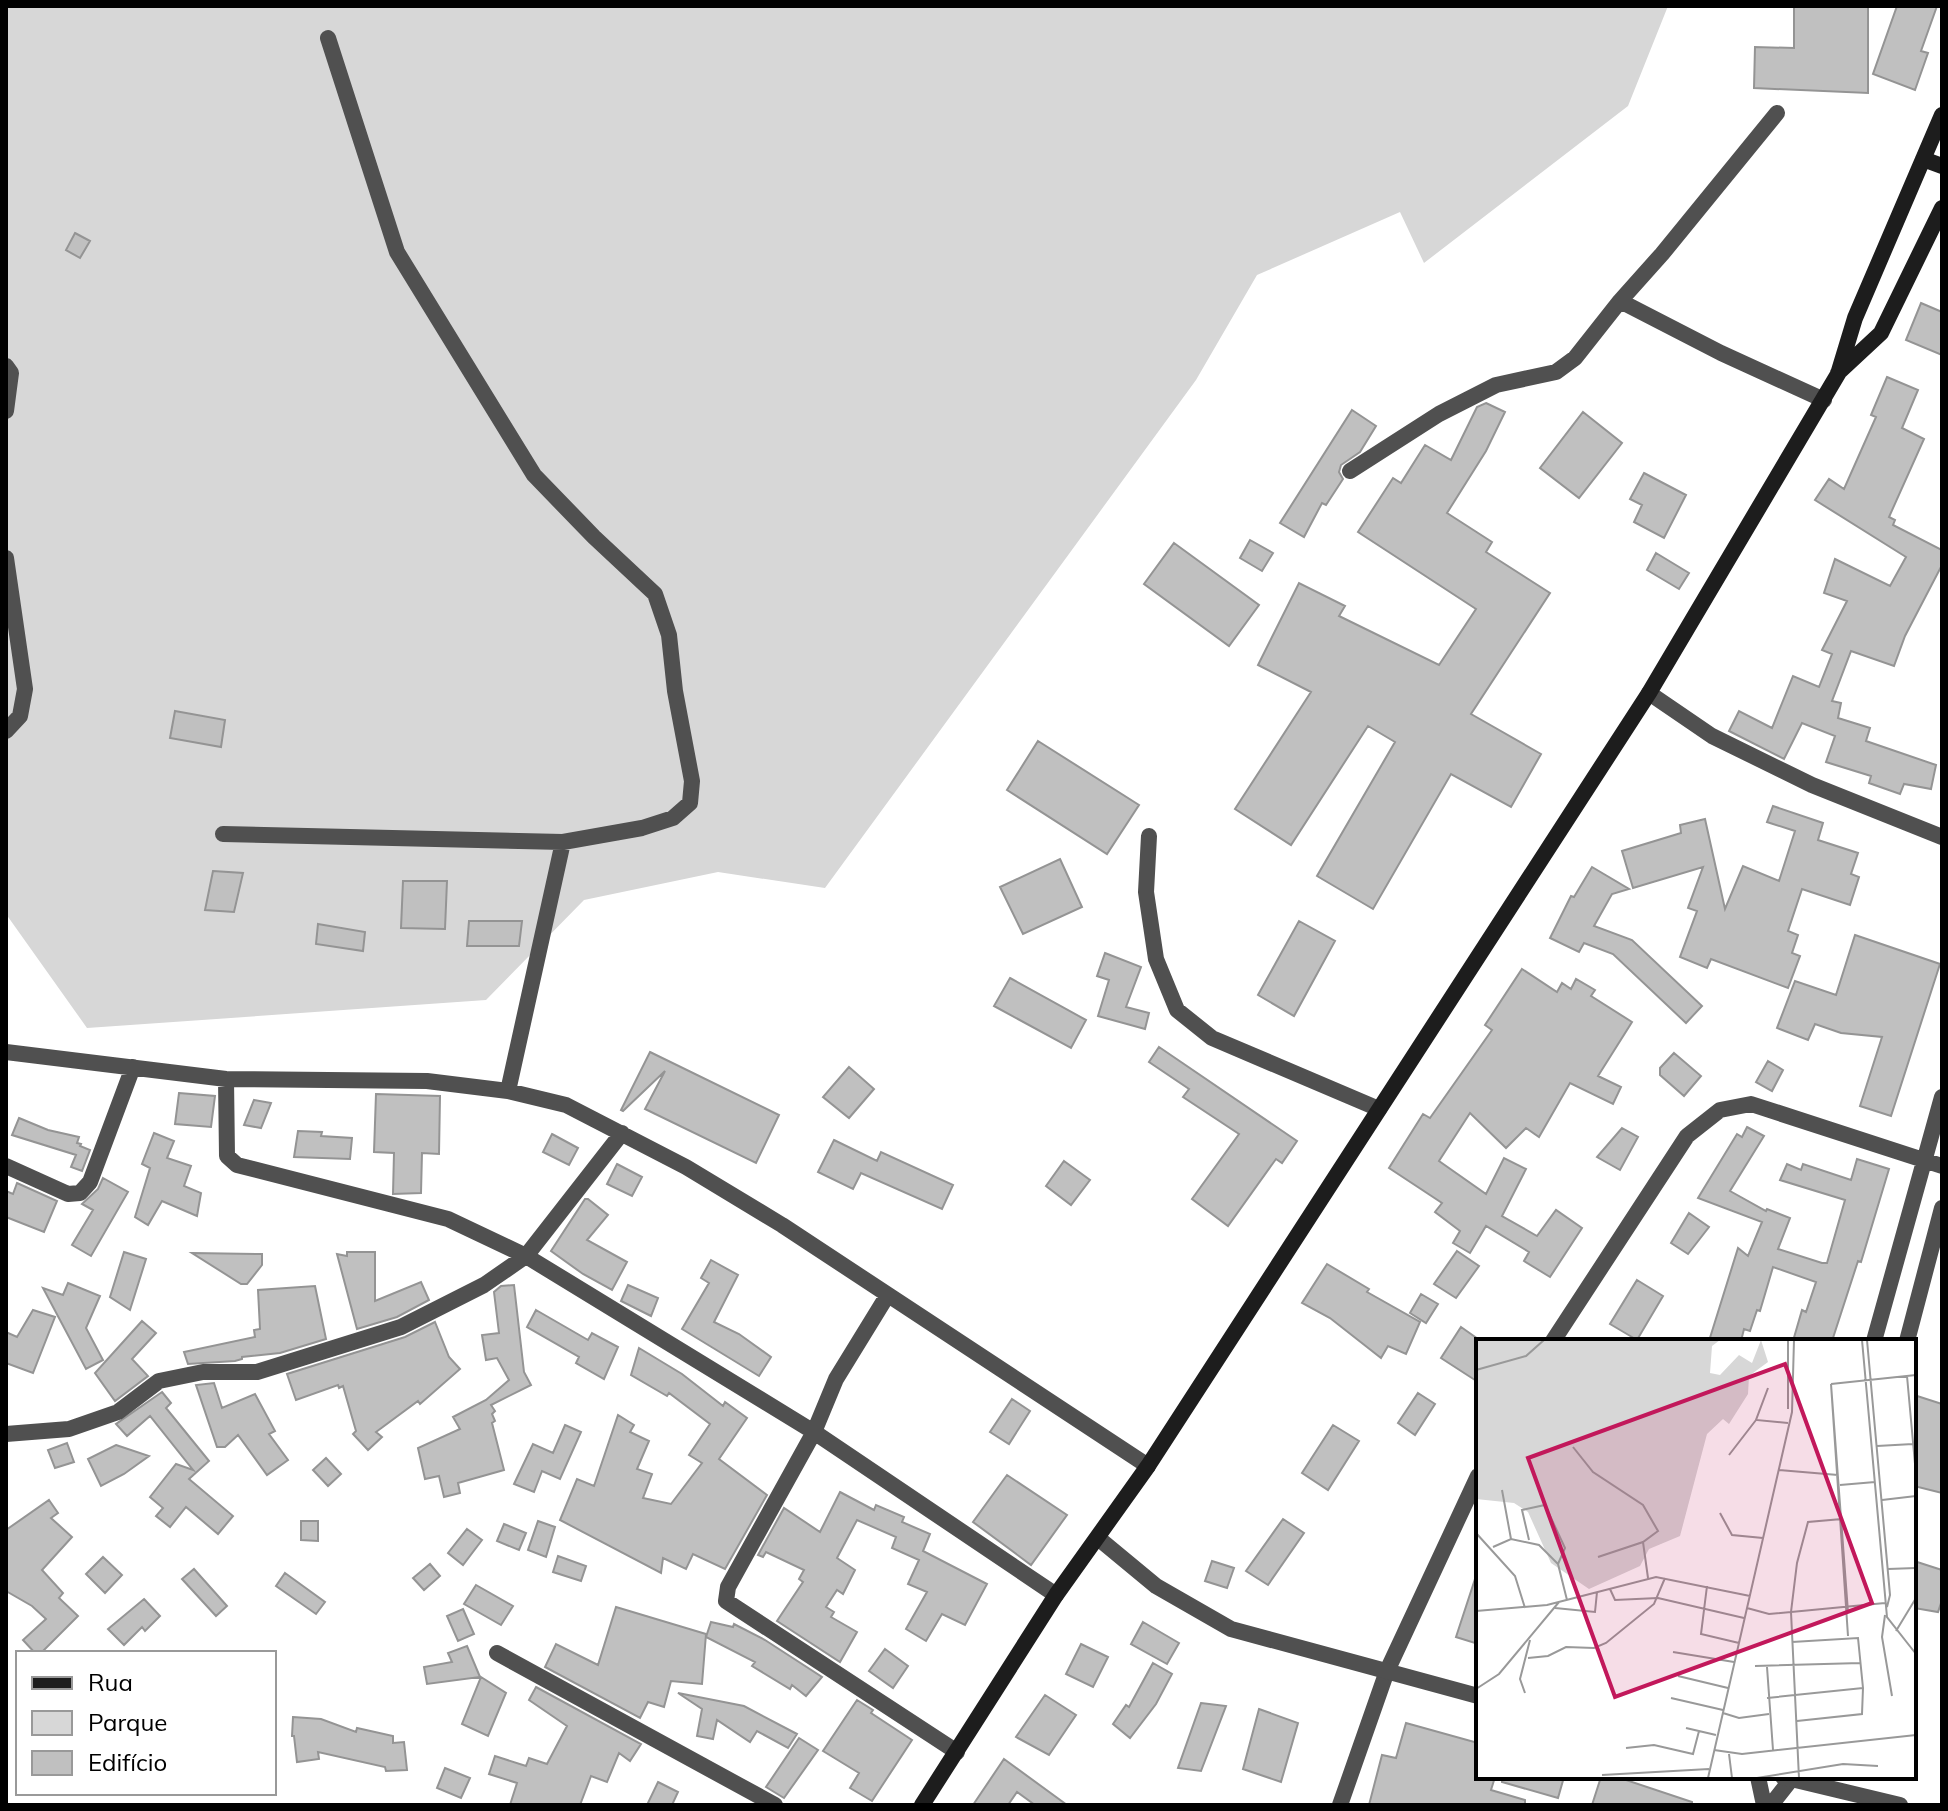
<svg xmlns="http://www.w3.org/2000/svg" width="1948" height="1811" font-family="Mulish,sans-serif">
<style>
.green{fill:#d7d7d7}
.building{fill:#c0c0c0;stroke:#949494;stroke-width:2}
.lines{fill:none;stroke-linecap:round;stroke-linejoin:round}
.minor{stroke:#505050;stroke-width:16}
.tertiary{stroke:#505050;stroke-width:16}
.secondary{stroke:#1d1d1d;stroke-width:16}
.inset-road{fill:none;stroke:#999;stroke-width:2}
.view{fill:#c2185b;fill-opacity:0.15;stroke:#c2185b;stroke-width:4}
.inset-edge{fill:none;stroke:#000;stroke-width:4}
</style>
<rect width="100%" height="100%" fill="#fff"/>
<path class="green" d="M 6,6 L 1668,6 L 1628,106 L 1424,263 L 1400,212 L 1257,275 L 1196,380 L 825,888 L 718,872 L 584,900 L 486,1000 L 87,1028 L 6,914 Z"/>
<path class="building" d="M 1794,6 L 1868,6 L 1868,93 L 1754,88 L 1755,47 L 1794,48 Z
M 1897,6 L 1937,6 L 1921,51 L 1928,53 L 1915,90 L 1873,74 Z
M 75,233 L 90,241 L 80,258 L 66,250 Z
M 1921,303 L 1942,312 L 1942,355 L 1906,340 Z
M 1887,377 L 1918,390 L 1902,428 L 1924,439 L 1889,517 L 1895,520 L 1893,525 L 1942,550 L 1942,565 L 1905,636 L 1894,666 L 1851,651 L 1832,701 L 1841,703 L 1838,718 L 1870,728 L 1866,741 L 1936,765 L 1931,789 L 1904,784 L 1900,794 L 1869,783 L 1871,776 L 1826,762 L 1835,736 L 1802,723 L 1784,759 L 1729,731 L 1739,711 L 1772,728 L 1793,676 L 1819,687 L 1832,654 L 1822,650 L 1847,601 L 1824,593 L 1835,559 L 1890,586 L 1906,557 L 1815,500 L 1829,479 L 1844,489 L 1876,417 L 1871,415 Z
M 1486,403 L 1505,412 L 1486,451 L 1447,513 L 1492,542 L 1486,552 L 1550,593 L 1471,714 L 1541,754 L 1511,807 L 1451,774 L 1373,909 L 1317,876 L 1395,742 L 1368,726 L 1291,845 L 1235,809 L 1311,692 L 1258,665 L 1299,583 L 1345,606 L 1339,616 L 1439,665 L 1476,609 L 1358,532 L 1393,478 L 1401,483 L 1425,445 L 1451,460 L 1477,407 Z
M 1352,410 L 1376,426 L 1360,452 L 1341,465 L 1339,472 L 1343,479 L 1326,505 L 1322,503 L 1304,537 L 1280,523 Z
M 1583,412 L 1622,443 L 1579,498 L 1540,468 Z
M 1644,473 L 1686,495 L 1664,538 L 1634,522 L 1642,505 L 1630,499 Z
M 1250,540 L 1273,553 L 1262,571 L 1240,558 Z
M 1174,543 L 1259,605 L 1229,646 L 1144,584 Z
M 1656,553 L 1689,573 L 1679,589 L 1647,570 Z
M 175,711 L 225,720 L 221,747 L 170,738 Z
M 1038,741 L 1139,805 L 1107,854 L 1007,790 Z
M 1773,806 L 1823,823 L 1818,840 L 1858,853 L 1851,874 L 1859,877 L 1850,905 L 1802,889 L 1788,931 L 1798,935 L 1792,953 L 1800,956 L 1788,988 L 1711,959 L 1707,968 L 1680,957 L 1697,911 L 1688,908 L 1703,867 L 1633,888 L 1622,851 L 1681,833 L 1680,825 L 1705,819 L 1725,909 L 1743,866 L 1779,881 L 1795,831 L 1767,822 Z
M 1060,859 L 1082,907 L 1023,934 L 1000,887 Z
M 1592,867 L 1629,889 L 1612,894 L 1594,926 L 1632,940 L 1702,1006 L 1686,1023 L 1613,954 L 1584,943 L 1579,952 L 1550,938 L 1571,896 L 1574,897 Z
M 213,871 L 243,873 L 234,912 L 205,910 Z
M 403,881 L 447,881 L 445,929 L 401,928 Z
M 469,921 L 522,921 L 519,946 L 467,946 Z
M 1299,921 L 1335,941 L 1294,1016 L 1258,995 Z
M 318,924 L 365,932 L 363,951 L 316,944 Z
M 1855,935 L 1940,964 L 1891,1116 L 1860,1106 L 1882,1037 L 1841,1033 L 1815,1024 L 1808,1040 L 1777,1028 L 1795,981 L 1836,995 Z
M 1105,953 L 1141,967 L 1126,1007 L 1149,1013 L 1145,1029 L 1098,1016 L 1109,980 L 1097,976 Z
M 1522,969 L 1557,992 L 1562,983 L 1571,989 L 1576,979 L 1595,990 L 1591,996 L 1632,1022 L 1598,1076 L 1621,1087 L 1613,1104 L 1570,1083 L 1539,1137 L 1526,1128 L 1506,1148 L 1470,1113 L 1439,1161 L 1486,1194 L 1504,1158 L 1526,1169 L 1502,1216 L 1537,1236 L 1556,1210 L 1582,1228 L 1550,1277 L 1524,1261 L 1529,1252 L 1486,1226 L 1470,1253 L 1453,1243 L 1460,1231 L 1435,1212 L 1442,1203 L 1389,1168 L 1423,1114 L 1430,1118 L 1492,1030 L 1485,1025 Z
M 1010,978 L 1086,1020 L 1071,1048 L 994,1006 Z
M 1159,1047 L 1297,1141 L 1282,1163 L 1276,1159 L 1228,1226 L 1192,1199 L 1239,1134 L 1183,1097 L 1189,1089 L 1149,1062 Z
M 650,1052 L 779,1115 L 756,1163 L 645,1109 L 665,1071 L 623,1111 L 621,1110 Z
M 1674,1053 L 1701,1076 L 1684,1096 L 1660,1075 L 1660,1068 Z
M 1768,1061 L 1783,1070 L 1772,1091 L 1756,1082 Z
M 849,1067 L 874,1089 L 849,1118 L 823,1097 Z
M 179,1093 L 215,1096 L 211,1127 L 175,1124 Z
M 376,1094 L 440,1096 L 439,1154 L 422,1153 L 421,1193 L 393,1194 L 394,1153 L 374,1152 Z
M 254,1100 L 271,1103 L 261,1128 L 244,1125 Z
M 19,1118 L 48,1130 L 79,1137 L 77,1143 L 81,1144 L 80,1146 L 90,1150 L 82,1171 L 71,1167 L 76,1155 L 12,1135 Z
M 1747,1127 L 1764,1136 L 1730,1191 L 1766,1211 L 1767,1209 L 1790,1218 L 1778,1249 L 1822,1263 L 1827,1263 L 1845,1200 L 1780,1180 L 1787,1164 L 1801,1170 L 1803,1164 L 1851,1180 L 1857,1159 L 1889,1169 L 1861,1262 L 1858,1261 L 1832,1341 L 1793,1341 L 1802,1310 L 1806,1312 L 1816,1282 L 1773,1267 L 1760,1311 L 1757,1310 L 1750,1331 L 1744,1329 L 1741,1341 L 1709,1341 L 1738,1248 L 1748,1256 L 1762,1222 L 1698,1198 L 1737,1134 L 1742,1137 Z
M 1622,1128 L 1638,1137 L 1620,1170 L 1597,1157 Z
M 298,1131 L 322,1132 L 321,1136 L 352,1138 L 350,1159 L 294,1157 Z
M 154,1133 L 174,1141 L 167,1158 L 191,1166 L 184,1186 L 201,1193 L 197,1216 L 162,1201 L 148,1225 L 135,1217 L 150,1168 L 142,1164 Z
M 552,1134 L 578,1148 L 569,1165 L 543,1152 Z
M 834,1140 L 877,1161 L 881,1152 L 953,1185 L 942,1209 L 861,1173 L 853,1189 L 818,1172 Z
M 1064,1161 L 1090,1180 L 1071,1205 L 1046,1186 Z
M 617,1164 L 642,1177 L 632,1196 L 607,1184 Z
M 103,1178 L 128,1192 L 91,1256 L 72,1245 L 93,1210 L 82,1204 L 98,1189 Z
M 17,1183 L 57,1201 L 44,1232 L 6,1217 L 6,1191 L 13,1194 Z
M 585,1199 L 588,1199 L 608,1215 L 587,1240 L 627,1262 L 612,1290 L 583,1274 L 551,1251 Z
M 1689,1213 L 1709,1227 L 1688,1254 L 1671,1243 Z
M 1457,1251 L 1479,1266 L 1456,1298 L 1434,1284 Z
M 124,1252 L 146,1259 L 130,1310 L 110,1297 Z
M 347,1252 L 375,1252 L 375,1301 L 421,1282 L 429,1300 L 397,1317 L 357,1329 L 337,1254 L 347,1256 Z
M 192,1253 L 262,1254 L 262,1265 L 247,1284 L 241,1284 Z
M 711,1260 L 738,1275 L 714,1322 L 739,1334 L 771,1357 L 759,1376 L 682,1329 L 709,1283 L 701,1278 Z
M 1327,1264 L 1369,1289 L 1367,1292 L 1420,1322 L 1406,1354 L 1388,1346 L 1381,1358 L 1330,1318 L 1302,1303 Z
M 1637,1280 L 1663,1296 L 1637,1340 L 1610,1324 Z
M 68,1283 L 100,1296 L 86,1328 L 103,1360 L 86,1369 L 43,1288 L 63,1295 Z
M 514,1285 L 524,1372 L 531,1385 L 491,1405 L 495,1411 L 492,1414 L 495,1421 L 492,1423 L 504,1470 L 458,1483 L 460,1493 L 444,1497 L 439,1476 L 425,1479 L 418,1448 L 460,1429 L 453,1417 L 486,1400 L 509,1380 L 497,1358 L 486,1360 L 482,1335 L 499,1333 L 494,1292 L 501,1286 Z
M 628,1285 L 658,1298 L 651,1316 L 621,1301 Z
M 315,1286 L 326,1339 L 280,1353 L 242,1357 L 242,1359 L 235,1361 L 188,1364 L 184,1352 L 255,1337 L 254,1330 L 260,1329 L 258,1290 Z
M 1421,1294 L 1438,1304 L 1426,1323 L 1410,1313 Z
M 33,1310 L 55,1317 L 33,1373 L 6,1363 L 6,1332 L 17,1337 Z
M 536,1310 L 588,1340 L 592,1333 L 618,1347 L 604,1379 L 576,1363 L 579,1357 L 527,1327 Z
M 142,1321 L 156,1333 L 132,1359 L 148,1376 L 115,1401 L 95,1373 Z
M 435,1322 L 449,1357 L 460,1369 L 420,1404 L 418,1401 L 376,1432 L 382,1437 L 368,1450 L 353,1434 L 356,1431 L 343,1386 L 339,1388 L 338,1385 L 296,1400 L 287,1374 L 405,1337 Z
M 1461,1327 L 1478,1339 L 1478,1382 L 1441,1358 Z
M 639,1348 L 682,1374 L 723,1406 L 725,1402 L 747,1418 L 719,1459 L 767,1495 L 725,1569 L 693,1554 L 686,1569 L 663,1558 L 661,1573 L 560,1520 L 577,1479 L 594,1486 L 618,1415 L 634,1425 L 630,1432 L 649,1441 L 637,1469 L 652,1474 L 643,1498 L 671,1504 L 702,1463 L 689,1455 L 710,1424 L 669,1393 L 667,1396 L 631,1375 Z
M 214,1383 L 222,1408 L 255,1394 L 275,1431 L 269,1434 L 288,1460 L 267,1475 L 238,1435 L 225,1447 L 217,1447 L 196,1385 Z
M 162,1392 L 171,1403 L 166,1408 L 209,1461 L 189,1479 L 233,1516 L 218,1534 L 186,1507 L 170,1527 L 156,1516 L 163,1508 L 150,1497 L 176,1464 L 193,1470 L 150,1416 L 127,1436 L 116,1424 Z
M 1418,1393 L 1435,1404 L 1415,1435 L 1398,1423 Z
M 1914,1395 L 1942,1404 L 1942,1493 L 1914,1486 Z
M 1012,1399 L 1030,1411 L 1009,1444 L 990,1432 Z
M 565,1425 L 581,1432 L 560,1479 L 542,1471 L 534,1492 L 514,1484 L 533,1444 L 553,1453 Z
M 1333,1425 L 1359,1441 L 1328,1490 L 1302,1473 Z
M 67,1443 L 74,1462 L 55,1468 L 48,1450 Z
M 116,1445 L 149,1456 L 124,1474 L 101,1486 L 88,1459 Z
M 326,1458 L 341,1474 L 328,1486 L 313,1470 Z
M 1007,1475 L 1067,1515 L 1031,1565 L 973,1522 Z
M 840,1492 L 874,1510 L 876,1505 L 904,1517 L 902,1522 L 930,1534 L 923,1551 L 987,1584 L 965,1625 L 942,1614 L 926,1641 L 906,1629 L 927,1592 L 908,1584 L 919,1560 L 892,1548 L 896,1537 L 857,1520 L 837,1558 L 855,1570 L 843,1594 L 837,1590 L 826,1607 L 834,1612 L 831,1617 L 857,1632 L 840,1662 L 777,1621 L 803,1582 L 799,1579 L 804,1570 L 766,1552 L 763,1557 L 758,1555 L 784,1508 L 820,1532 Z
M 49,1500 L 58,1513 L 51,1518 L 72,1537 L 42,1570 L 63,1593 L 59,1598 L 78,1616 L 41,1653 L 35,1653 L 23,1640 L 46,1619 L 32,1606 L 6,1591 L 6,1530 Z
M 1283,1519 L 1304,1533 L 1268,1585 L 1246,1571 Z
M 301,1521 L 318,1521 L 318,1541 L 301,1540 Z
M 538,1521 L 555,1527 L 546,1557 L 528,1550 Z
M 504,1524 L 526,1533 L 519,1550 L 497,1541 Z
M 467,1529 L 482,1540 L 463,1565 L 448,1553 Z
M 558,1556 L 586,1566 L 581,1581 L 553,1572 Z
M 103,1557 L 122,1575 L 105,1593 L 86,1574 Z
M 1212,1561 L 1234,1568 L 1227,1588 L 1205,1581 Z
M 1914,1561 L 1942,1570 L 1942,1600 L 1938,1612 L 1914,1608 Z
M 430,1564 L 440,1576 L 424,1590 L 413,1578 Z
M 194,1569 L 227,1606 L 216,1616 L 182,1579 Z
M 285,1573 L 325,1602 L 316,1614 L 276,1586 Z
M 1475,1579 L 1478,1579 L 1478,1644 L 1456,1637 Z
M 476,1585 L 513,1606 L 501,1625 L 464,1604 Z
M 144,1599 L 160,1616 L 145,1631 L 142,1627 L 124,1645 L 108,1629 Z
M 616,1607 L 706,1634 L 702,1684 L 671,1681 L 664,1707 L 648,1702 L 640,1718 L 545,1667 L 556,1644 L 598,1665 Z
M 463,1609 L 474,1634 L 458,1641 L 447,1616 Z
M 711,1622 L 733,1627 L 734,1624 L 765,1640 L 822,1677 L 806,1696 L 792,1685 L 790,1689 L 752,1666 L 755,1662 L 706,1637 Z
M 1143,1622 L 1179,1643 L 1167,1664 L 1131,1644 Z
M 1081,1644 L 1108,1657 L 1093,1687 L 1066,1674 Z
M 467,1646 L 480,1677 L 427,1684 L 424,1667 L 452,1662 L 448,1653 Z
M 885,1649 L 908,1666 L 893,1688 L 869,1671 Z
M 1153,1663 L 1172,1674 L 1156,1704 L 1130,1738 L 1113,1724 L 1126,1705 L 1129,1707 Z
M 481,1677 L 506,1693 L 488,1736 L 462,1724 Z
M 536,1687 L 641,1744 L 630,1761 L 619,1753 L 607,1782 L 591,1776 L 580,1805 L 510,1805 L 517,1783 L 489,1774 L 495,1756 L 526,1766 L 529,1758 L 547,1764 L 567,1726 L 529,1700 Z
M 678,1693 L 744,1706 L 797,1734 L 788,1748 L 757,1731 L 750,1742 L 717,1720 L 713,1739 L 697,1736 L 702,1709 Z
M 1045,1695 L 1076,1715 L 1049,1755 L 1016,1737 Z
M 857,1700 L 873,1710 L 871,1713 L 912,1740 L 872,1801 L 850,1788 L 859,1773 L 823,1751 Z
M 1201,1703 L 1226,1706 L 1201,1771 L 1178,1768 Z
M 1259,1709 L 1298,1723 L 1281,1782 L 1243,1769 Z
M 293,1717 L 321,1719 L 356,1732 L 357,1728 L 393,1736 L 393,1743 L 404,1742 L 407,1770 L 386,1771 L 385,1767 L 318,1752 L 319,1759 L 297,1762 L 294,1736 L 292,1736 Z
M 1406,1723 L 1478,1743 L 1478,1777 L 1495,1777 L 1491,1790 L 1525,1800 L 1525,1805 L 1369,1805 L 1382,1755 L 1396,1758 Z
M 799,1738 L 818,1750 L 784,1798 L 766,1787 Z
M 1004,1759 L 1067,1805 L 1035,1805 L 1017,1792 L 1008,1805 L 973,1805 Z
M 445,1768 L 470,1778 L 461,1798 L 437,1788 Z
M 1502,1777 L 1564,1777 L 1558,1798 L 1502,1782 Z
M 1601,1777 L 1617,1777 L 1692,1802 L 1692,1805 L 1592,1805 Z
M 658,1782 L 678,1792 L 672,1805 L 647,1805 Z"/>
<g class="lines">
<path class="minor" d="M 1777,113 L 1662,254 L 1620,301 L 1721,353 L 1824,400
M 6,366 L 11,373 L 6,411
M 1350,471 L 1439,414 L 1496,385 L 1556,372 L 1575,358 L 1620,301
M 6,558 L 25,689 L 20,716 L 6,731
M 1649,693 L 1712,736 L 1812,785 L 1942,837
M 223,834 L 563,842 L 642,828 L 673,818 L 690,803 L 692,781 L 675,691 L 669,635 L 655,594 L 594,537 L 534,475 L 397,252 L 328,38
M 1149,836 L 1146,892 L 1156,959 L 1177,1010 L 1212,1038 L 1379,1109
M 6,1052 L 226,1079 L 427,1081 L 508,1091 L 566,1105 L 686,1167 L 782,1225 L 1148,1466
M 226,1079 L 227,1156 L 237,1165 L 448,1219 L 526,1256 L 814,1432 L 1056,1595
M 508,1091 L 563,842
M 6,1166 L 68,1194 L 80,1193 L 90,1182 L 133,1067
M 887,1296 L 836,1379 L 814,1432 L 728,1587 L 726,1601 L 957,1752
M 1553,1341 L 1687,1136 L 1720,1110 L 1751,1104 L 1942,1166
M 1874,1341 L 1942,1097
M 1907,1341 L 1942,1208
M 6,1434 L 69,1429 L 118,1412 L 159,1381 L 203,1372 L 257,1372 L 401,1327 L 484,1285 L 526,1256 L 622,1133
M 497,1653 L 775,1805
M 1758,1777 L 1764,1805
M 1340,1805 L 1387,1671 L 1478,1476
M 1771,1805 L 1793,1777"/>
<path class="tertiary" d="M 1098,1538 L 1156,1586 L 1231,1629 L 1478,1696
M 1783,1777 L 1900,1805"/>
<path class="secondary" d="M 1923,159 L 1942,166
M 1838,373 L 1881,333 L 1942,208
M 922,1805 L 1056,1595 L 1148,1466 L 1649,693 L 1838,374 L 1855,318 L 1942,115"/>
</g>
<g transform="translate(1476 1339)">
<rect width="440" height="440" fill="#fff"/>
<path d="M 0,1 L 244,1 L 236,7 L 234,34 L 244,36 L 263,16 L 276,24 L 285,1 L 292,23 L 273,37 L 272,55 L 253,85 L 247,80 L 231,95 L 204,197 L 173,210 L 164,227 L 113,250 L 75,224 L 52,173 L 38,164 L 0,160 Z" fill="#d7d7d7"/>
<path class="inset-road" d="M 312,1 L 312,70M 386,1 L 411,278 L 440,315M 391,1 L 414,256 L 411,268M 0,31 L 50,17 L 68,1M 431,37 L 440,136M 355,45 L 372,297M 355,45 L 372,273M 355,45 L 440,36M 292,49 L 280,81 L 312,84M 401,107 L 437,105M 97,108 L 117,133 L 167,166 L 182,192 L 167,203 L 122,218M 253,116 L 280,81M 303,131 L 362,136M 364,146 L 399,143M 26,151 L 35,200M 406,161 L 440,157M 244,174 L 256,196 L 287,199M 0,194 L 39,237 L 49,269M 53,201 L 46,171 L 69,166 L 89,209 L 82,225M 167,203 L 172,239M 17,208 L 35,200 L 63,206 L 82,225 L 91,261M 412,230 L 440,229M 231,247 L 225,295 L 263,304M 134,250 L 139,261 L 182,259 L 268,279M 79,269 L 119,273 L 121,253M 271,269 L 293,275 L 409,264M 0,272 L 71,266 L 180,238 L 274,257M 409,276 L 406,298 L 416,357M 420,292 L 440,259M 316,303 L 382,299 L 387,349 L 386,375 L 321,382M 197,313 L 258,323M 52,319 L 72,317 L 90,308 L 118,309 L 130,304 L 178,265 L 189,239M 279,327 L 385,324M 291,328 L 297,411M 202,337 L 252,349M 0,350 L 23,335 L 83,263M 49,354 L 44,340 L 54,301M 195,359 L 247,371M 291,359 L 387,349M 247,374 L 263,379 L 293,375M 210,389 L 240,396M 150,409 L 178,406 L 217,415 L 223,392M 238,411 L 266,415 L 440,396M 253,415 L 256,439M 126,436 L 233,430M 232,439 L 316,73 L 318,1M 281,439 L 367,425 L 402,427M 323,439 L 315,273 L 321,224 L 332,183 L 366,180"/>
<path class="view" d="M 309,25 L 396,264 L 139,358 L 52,119 Z"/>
<rect width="440" height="440" class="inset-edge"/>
</g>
<rect width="1948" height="1811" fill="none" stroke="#000000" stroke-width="16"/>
<rect x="16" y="1651" width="260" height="144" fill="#ffffff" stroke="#999999" stroke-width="2"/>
<rect x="32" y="1677" width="40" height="12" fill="#1d1d1d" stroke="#999999" stroke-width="2"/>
<text x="88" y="1691" font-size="24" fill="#000000">Rua</text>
<rect x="32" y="1711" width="40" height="24" fill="#d7d7d7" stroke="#999999" stroke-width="2"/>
<text x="88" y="1731" font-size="24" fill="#000000">Parque</text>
<rect x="32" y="1751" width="40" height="24" fill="#c0c0c0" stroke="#999999" stroke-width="2"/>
<text x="88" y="1771" font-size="24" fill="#000000">Edifício</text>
</svg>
